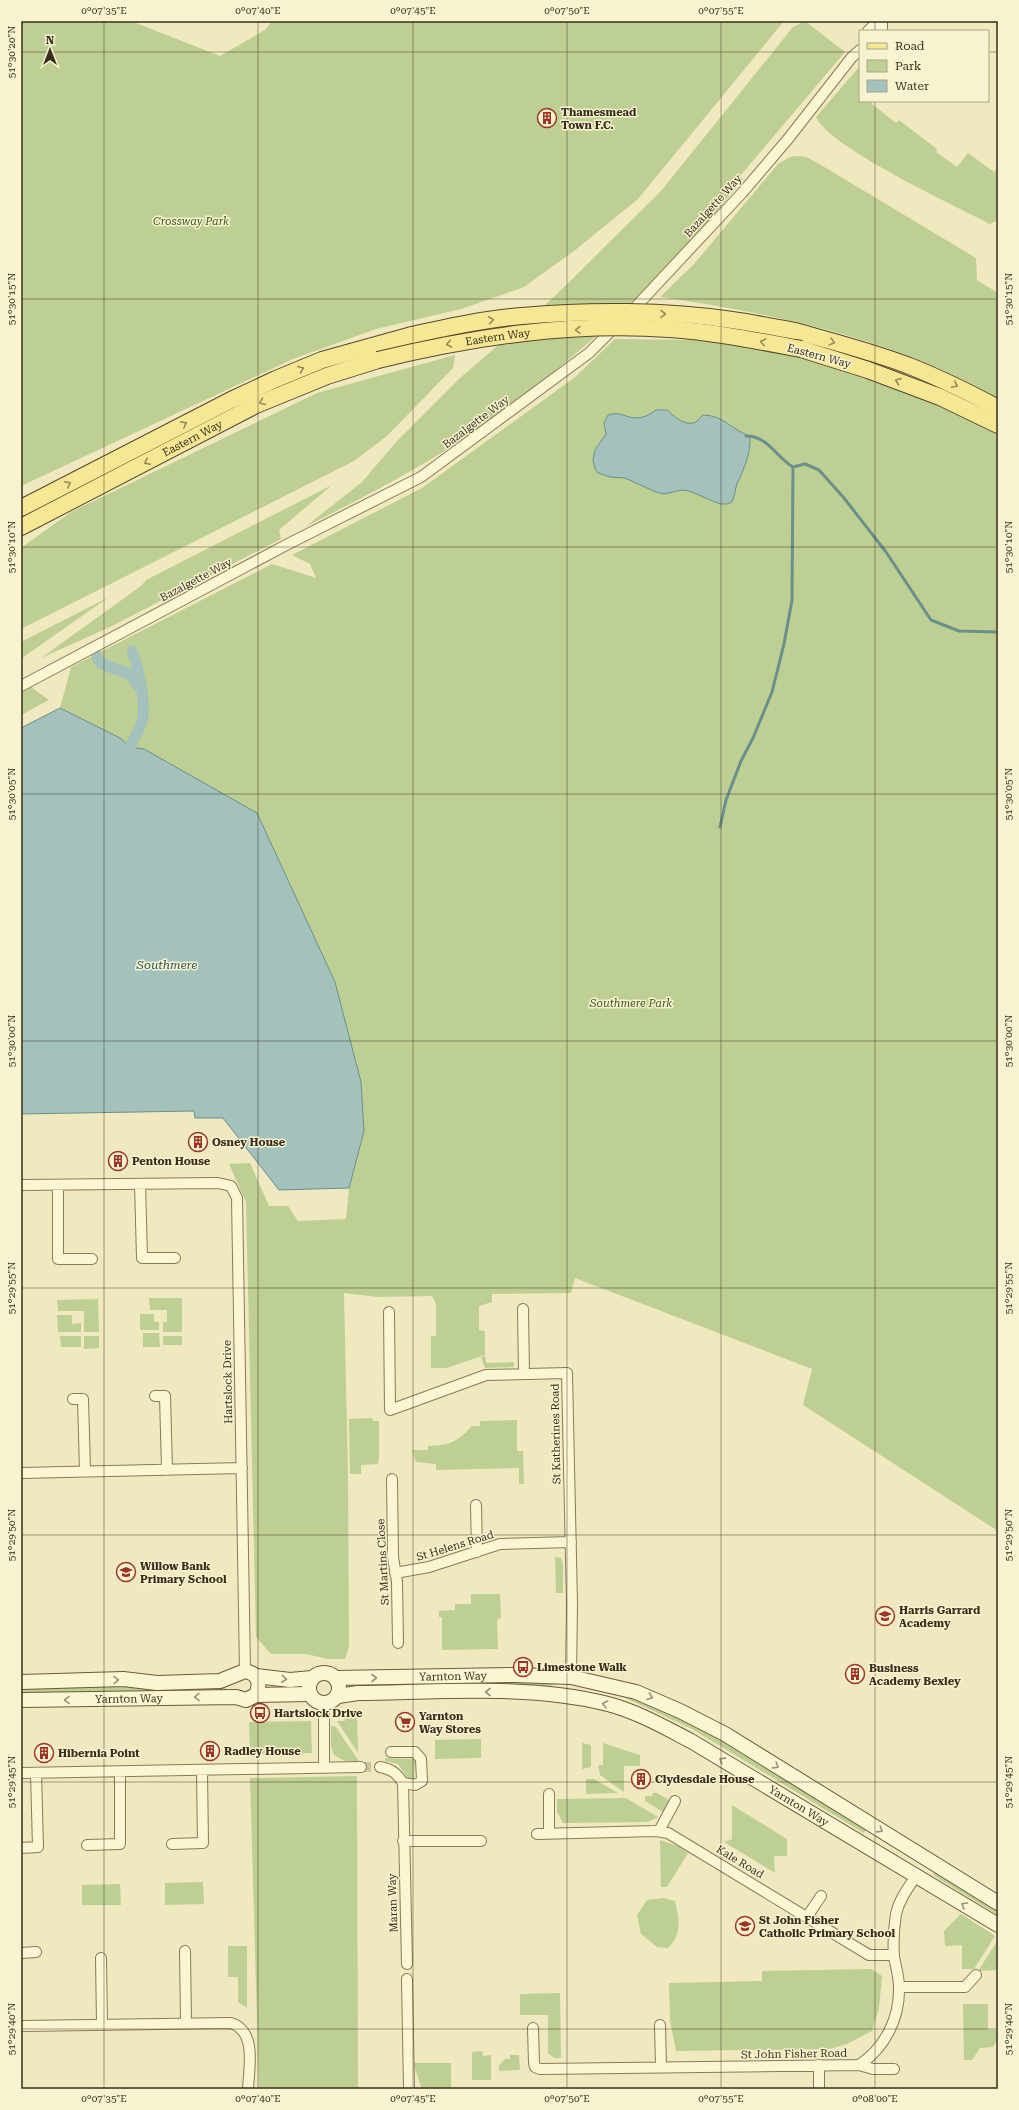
<svg xmlns="http://www.w3.org/2000/svg" width="1019" height="2110" font-family="'Roboto Serif',serif">
<style>
.green{fill:#becf93}
.water{fill:#a3c2be;stroke:#69908d}
.lines{fill:none;stroke-linecap:round;stroke-linejoin:round}
.stream{stroke:#69908d;stroke-width:3}
.canal{stroke:#a3c2be;stroke-width:11}
.street-tunnel{stroke:#cbc49e;stroke-width:10;stroke-dasharray:10 5;stroke-linecap:butt}
.street-casing{stroke:#8a7a57;stroke-width:12}
.secondary-casing{stroke:#6c5b3a;stroke-width:16}
.primary-casing{stroke:#57472b;stroke-width:18}
.street{stroke:#faf5d3;stroke-width:10}
.secondary{stroke:#faf5d3;stroke-width:14}
.primary{stroke:#f6e795;stroke-width:16}
.primary-bridge-casing{stroke:#57472b;stroke-width:18;stroke-linecap:butt}
.primary-bridge{stroke:#f6e795;stroke-width:16}
.oneway{stroke:#988a58}
.oneway2{stroke:#9a9278}
.ticks{fill:none;stroke:#392e1c;stroke-width:1;stroke-opacity:0.45}
.labels{text-anchor:middle;dominant-baseline:central;stroke-width:3;stroke-linejoin:round;paint-order:stroke}
.poi-label{font-size:11px;font-weight:bold;fill:#392e1c;stroke:#f7f2cf;text-anchor:start}
.street-label{font-size:11px;fill:#392e1c;stroke:#f7f2cf}
.park-label{font-size:11px;font-style:italic;fill:#405621;stroke:#f7f2cf}
.water-label{font-size:12px;font-style:italic;fill:#2a5559;stroke:#f7f2cf}
.neatline{fill:none;stroke:#392e1c;stroke-width:1.5}
.ticks-label{font-size:10px;text-anchor:middle;fill:#392e1c}
</style>
<rect width="100%" height="100%" fill="#f0e9bf"/>
<path class="green" d="M 21,21 L 131,21 L 220,56 L 265,30 L 272,21 L 784,21 L 638,199 L 574,251 L 524,287 L 461,309 L 376,329 L 293,359 L 21,486 Z
M 805,21 L 845,52 L 740,176 L 743,179 C 726,200 709,221 691,242 C 628,311 556,375 478,429 C 423,467 364,497 305,527 L 362,482 L 396,442 L 460,378 L 554,297 L 661,191 L 793,27 Z
M 860,66 L 860,101 L 874,101 L 872,104 L 896,123 L 899,120 L 937,149 L 936,152 L 957,167 L 968,153 L 994,172 L 998,166 L 998,220 L 990,224 L 982,220 C 949,203 828,146 816,117 Z
M 795,156 L 806,157 L 816,162 L 976,258 L 977,280 L 998,293 L 998,399 C 900,340 772,313 660,297 L 694,264 L 778,164 L 790,157 Z
M 615,339 L 697,340 L 838,361 L 942,406 L 998,435 L 998,1531 L 803,1405 L 812,1369 L 575,1278 L 571,1293 L 492,1294 L 492,1302 L 479,1306 L 479,1330 L 485,1331 L 485,1355 L 447,1368 L 431,1368 L 431,1336 L 436,1336 L 436,1304 L 432,1296 L 378,1297 L 344,1293 L 348,1477 L 349,1646 L 345,1659 L 328,1659 L 306,1654 L 271,1654 L 256,1637 L 246,1202 L 229,1164 L 250,1163 L 269,1206 L 288,1206 L 298,1221 L 346,1219 L 349,1188 L 364,1131 L 361,1082 L 335,982 L 257,813 L 60,708 L 71,667 L 272,564 L 316,578 L 310,564 L 292,555 L 422,488 L 574,378 Z
M 455,355 L 453,368 L 387,436 L 354,461 L 21,629 L 21,548 L 71,512 L 317,393 Z
M 332,485 L 279,530 L 281,539 L 110,627 L 41,658 L 141,586 L 146,580 Z
M 109,597 L 22,658 L 21,669 L 21,642 Z
M 31,687 L 49,700 L 21,715 L 21,692 Z
M 149,1298 L 182,1298 L 182,1332 L 163,1332 L 163,1322 L 167,1322 L 167,1310 L 150,1310 Z
M 98,1299 L 99,1332 L 84,1332 L 84,1311 L 58,1311 L 57,1300 Z
M 140,1314 L 154,1314 L 154,1322 L 159,1322 L 159,1330 L 140,1330 Z
M 57,1315 L 72,1315 L 72,1324 L 81,1323 L 81,1332 L 58,1332 Z
M 143,1333 L 159,1333 L 160,1347 L 143,1347 Z
M 60,1336 L 81,1336 L 81,1347 L 61,1347 Z
M 84,1336 L 99,1336 L 99,1348 L 84,1349 Z
M 163,1336 L 182,1336 L 182,1345 L 163,1345 Z
M 485,1356 L 486,1363 L 514,1362 L 514,1367 L 485,1368 L 481,1357 Z
M 372,1418 L 373,1421 L 379,1421 L 379,1456 L 378,1464 L 361,1465 L 361,1474 L 350,1474 L 349,1419 Z
M 517,1420 L 517,1451 L 523,1451 L 524,1484 L 519,1484 L 519,1468 L 436,1470 L 436,1464 L 416,1462 L 412,1450 L 428,1450 L 428,1446 C 451,1445 457,1442 472,1426 L 480,1426 L 480,1421 Z
M 555,1557 L 561,1558 L 563,1563 L 563,1593 L 556,1593 Z
M 471,1594 L 500,1594 L 501,1618 L 497,1620 L 498,1649 L 442,1650 L 442,1617 L 439,1617 L 439,1611 L 455,1610 L 455,1604 L 471,1604 Z
M 528,1679 L 560,1683 L 546,1687 L 444,1688 L 444,1681 Z
M 225,1682 L 226,1692 L 21,1695 L 21,1688 Z
M 615,1691 L 691,1720 L 868,1827 L 864,1833 L 692,1729 L 615,1693 Z
M 344,1715 L 357,1716 L 358,1753 L 337,1721 L 345,1721 Z
M 311,1721 L 312,1753 L 250,1754 L 249,1722 Z
M 331,1726 L 335,1726 L 359,1761 L 345,1761 L 334,1755 L 331,1747 Z
M 481,1739 L 481,1758 L 435,1759 L 435,1740 Z
M 582,1743 L 591,1745 L 591,1767 L 582,1769 Z
M 603,1743 L 640,1755 L 640,1766 L 624,1766 L 624,1792 L 600,1775 L 598,1765 L 603,1765 Z
M 385,1758 L 413,1759 L 415,1761 L 414,1779 L 409,1780 L 398,1764 L 385,1761 Z
M 357,1776 L 358,2089 L 259,2089 L 250,1778 Z
M 586,1779 L 594,1779 L 618,1793 L 586,1794 Z
M 653,1793 L 657,1793 L 669,1800 L 663,1812 L 645,1801 L 645,1796 L 652,1796 Z
M 626,1798 L 658,1817 L 648,1822 L 563,1823 L 557,1812 L 557,1799 Z
M 732,1805 L 787,1839 L 787,1856 L 774,1856 L 775,1873 L 724,1842 L 732,1839 Z
M 660,1840 L 680,1847 L 688,1853 L 667,1887 L 661,1887 Z
M 935,1870 L 998,1906 L 998,1915 L 936,1877 L 933,1874 Z
M 203,1882 L 204,1904 L 165,1905 L 165,1883 Z
M 120,1884 L 121,1905 L 82,1905 L 82,1885 Z
M 664,1898 L 675,1901 C 679,1919 683,1933 668,1948 L 657,1947 L 641,1934 L 637,1915 L 647,1900 Z
M 961,1914 L 995,1936 L 974,1969 L 962,1969 L 962,1945 L 945,1946 L 944,1931 Z
M 998,1940 L 998,1970 L 978,1971 Z
M 228,1946 L 247,1946 L 247,2008 L 238,2002 L 238,1977 L 228,1977 Z
M 871,1969 L 882,1976 L 879,2008 L 872,2031 L 847,2044 L 829,2049 L 676,2051 L 670,2021 L 669,1983 L 762,1981 L 762,1971 Z
M 560,1993 L 561,2058 L 554,2058 L 548,2053 L 548,2015 L 520,2015 L 520,1994 Z
M 963,2004 L 988,2004 L 988,2030 L 998,2030 L 998,2039 L 993,2047 L 980,2048 L 972,2060 L 964,2060 Z
M 482,2051 L 483,2056 L 491,2055 L 491,2080 L 472,2080 L 472,2052 Z
M 510,2055 L 519,2055 L 520,2070 L 499,2071 L 499,2065 L 505,2059 L 510,2059 Z
M 413,2063 L 451,2063 L 451,2089 L 422,2089 Z"/>
<path class="water" d="M 656,410 L 667,410 C 674,416 685,427 696,422 C 698,420 701,417 703,415 C 724,415 731,430 750,436 C 751,454 744,468 737,484 C 735,489 735,496 732,502 L 727,504 L 720,504 L 689,491 L 682,490 L 664,494 L 656,492 L 625,478 L 610,477 L 598,473 L 595,469 L 593,460 L 595,450 L 606,434 L 604,423 L 608,415 C 626,409 632,428 656,410 Z
M 60,708 L 120,738 L 130,747 L 144,749 L 257,813 L 335,982 L 361,1082 L 364,1131 L 349,1188 L 279,1190 L 223,1118 L 195,1118 L 194,1111 L 21,1114 L 21,728 Z"/>
<g class="lines">
<path class="stream" d="M 746,436 C 768,436 776,457 793,467 L 805,464 L 819,470 L 844,498 L 886,552 L 931,620 L 959,631 L 998,632
M 720,827 L 726,800 L 741,761 L 753,738 L 772,692 L 784,644 L 792,600 L 793,467"/>
<path class="canal" d="M 96,654 L 100,663 L 131,675 L 138,686
M 130,747 C 134,739 139,730 142,721 C 147,705 138,667 132,651"/>
<path class="street-tunnel" d="M 361,1767 L 380,1767"/>
<defs>
<path id="street" d="M 868,31 L 876,23 L 882,22 L 882,31
M 630,313 L 742,193 L 788,139 L 852,57 L 860,50
M 21,686 L 290,543 L 421,477 L 589,353 L 615,327
M 140,1184 L 142,1258 L 175,1258
M 21,1185 L 218,1183 L 231,1186 L 237,1198 L 245,1671
M 58,1185 L 58,1259 L 92,1259
M 523,1309 L 524,1374
M 389,1312 L 390,1410 L 486,1375 L 567,1373 L 572,1604 L 571,1677
M 155,1396 L 165,1396 L 167,1470
M 73,1399 L 83,1399 L 85,1471
M 21,1473 L 242,1468
M 392,1479 L 393,1557 L 397,1582 L 398,1643
M 476,1505 L 477,1552
M 395,1573 L 429,1567 L 500,1544 L 571,1542
M 324,1704 L 324,1768
M 391,1752 L 415,1752 L 421,1759 L 422,1781 L 415,1785 L 403,1783
M 380,1767 C 391,1769 397,1773 403,1783 L 407,1964
M 21,1773 L 361,1767
M 549,1794 L 549,1833
M 659,1831 L 675,1801
M 537,1834 L 656,1831 L 668,1833 L 869,1955 L 894,1955
M 403,1841 L 481,1841
M 172,1844 L 203,1843 L 202,1771
M 87,1845 L 120,1844 L 120,1772
M 21,1848 L 38,1847 L 36,1773
M 807,1917 L 821,1896
M 185,1951 L 186,2023
M 21,1953 L 36,1952
M 101,1958 L 102,2024
M 407,1979 L 409,2089
M 899,1987 L 965,1987 L 976,1975
M 660,2025 L 661,2067
M 21,2026 L 231,2023 C 257,2031 249,2068 248,2089
M 533,2028 L 534,2063 L 535,2067 L 540,2069 L 859,2065 C 885,2048 900,2018 899,1987 C 899,1977 896,1967 894,1957 C 893,1944 894,1927 896,1914 C 899,1900 908,1888 916,1876
M 819,2065 L 819,2089
M 859,2065 L 873,2069 L 894,2069"/>
<g id="secondary">
<circle cx="324" cy="1688" r="15"/>
<path d="M 256,1676 L 290,1680 L 312,1678"/>
<path id="s1" d="M 335,1678 L 515,1675 L 571,1677 L 636,1692 L 680,1711 L 725,1734 L 998,1903"/>
<path d="M 21,1682 L 123,1679 L 157,1683 L 220,1681 L 245,1671 C 259,1674 261,1683 256,1695"/>
<path id="s2" d="M 338,1696 L 358,1693 C 438,1692 530,1684 608,1704 C 638,1712 664,1727 691,1741 L 998,1925"/>
<path id="s3" d="M 21,1700 L 236,1697 L 246,1700 L 256,1695 L 309,1694"/>
</g>
<g id="primary">
<path d="M 795,331 C 834,342 874,352 912,367 C 942,379 970,393 998,408"/>
<path d="M 801,349 L 868,370 L 940,397 L 998,425"/>
<path d="M 21,508 L 231,400 L 276,379 L 322,360 L 412,335"/>
<path id="s4" d="M 21,527 L 256,405 L 327,376 L 378,360"/>
</g>
</defs>
<use href="#street" class="street-casing"/>
<use href="#secondary" class="secondary-casing"/>
<use href="#primary" class="primary-casing"/>
<use href="#street" class="street"/>
<use href="#secondary" class="secondary"/>
<use href="#primary" class="primary"/>
<defs>
<g id="primary-bridge">
<path d="M 412,335 C 448,327 485,319 522,316 C 588,310 667,310 732,320 C 753,323 774,327 795,331"/>
<path id="s5" d="M 378,360 C 473,337 571,322 669,329 C 714,332 758,341 801,349"/>
</g>
</defs>
<use href="#primary-bridge" class="primary-bridge-casing"/>
<use href="#primary-bridge" class="primary-bridge"/>
</g>
<defs><path id="oneway-chevron" d="M-2-3.5L2.5 0L-2 3.5" fill="none" stroke-width="1.6" stroke-linecap="round" stroke-linejoin="round"/></defs>
<g class="oneway">
<use href="#oneway-chevron" transform="translate(663 314) rotate(1)"/>
<use href="#oneway-chevron" transform="translate(491 320) rotate(-8)"/>
<use href="#oneway-chevron" transform="translate(578 330) rotate(177)"/>
<use href="#oneway-chevron" transform="translate(763 342) rotate(-169)"/>
<use href="#oneway-chevron" transform="translate(832 342) rotate(15)"/>
<use href="#oneway-chevron" transform="translate(449 344) rotate(169)"/>
<use href="#oneway-chevron" transform="translate(301 369) rotate(-22)"/>
<use href="#oneway-chevron" transform="translate(898 381) rotate(-159)"/>
<use href="#oneway-chevron" transform="translate(955 385) rotate(25)"/>
<use href="#oneway-chevron" transform="translate(262 402) rotate(158)"/>
<use href="#oneway-chevron" transform="translate(184 424) rotate(-27)"/>
<use href="#oneway-chevron" transform="translate(147 462) rotate(153)"/>
<use href="#oneway-chevron" transform="translate(68 484) rotate(-27)"/>
</g>
<g class="oneway2">
<use href="#oneway-chevron" transform="translate(374 1678)"/>
<use href="#oneway-chevron" transform="translate(284 1679) rotate(6)"/>
<use href="#oneway-chevron" transform="translate(116 1680) rotate(-1)"/>
<use href="#oneway-chevron" transform="translate(488 1692) rotate(180)"/>
<use href="#oneway-chevron" transform="translate(197 1697) rotate(179)"/>
<use href="#oneway-chevron" transform="translate(650 1697) rotate(20)"/>
<use href="#oneway-chevron" transform="translate(67 1700) rotate(179)"/>
<use href="#oneway-chevron" transform="translate(605 1704) rotate(-166)"/>
<use href="#oneway-chevron" transform="translate(722 1760) rotate(-148)"/>
<use href="#oneway-chevron" transform="translate(776 1766) rotate(32)"/>
<use href="#oneway-chevron" transform="translate(880 1830) rotate(32)"/>
<use href="#oneway-chevron" transform="translate(964 1905) rotate(-150)"/>
</g>
<path class="ticks" d="M 104,21 L 104,2089M 258,21 L 258,2089M 413,21 L 413,2089M 567,21 L 567,2089M 721,21 L 721,2089M 875,21 L 875,31M 21,52 L 860,52M 988,52 L 998,52M 875,101 L 875,2089M 21,299 L 998,299M 21,547 L 998,547M 21,794 L 998,794M 21,1041 L 998,1041M 21,1288 L 998,1288M 21,1535 L 998,1535M 21,1782 L 998,1782M 21,2029 L 998,2029"/>
<defs>
<symbol id="building-ring" viewBox="-11 -11 22 22"><circle r="9.5" fill="#f7f2cf" stroke="#9c3624" stroke-width="1.5"/><path d="M-4-6H4V6H1V3H-1V6H-4ZM-2.5-4.3h1.7v1.8h-1.7ZM.8-4.3h1.7v1.8H.8ZM-2.5-1h1.7V.8h-1.7ZM.8-1h1.7V.8H.8Z" fill="#9c3624"/></symbol>
<symbol id="school-ring" viewBox="-11 -11 22 22"><circle r="9.5" fill="#f7f2cf" stroke="#9c3624" stroke-width="1.5"/><path d="M0-5L7-2L0 1L-7-2ZM-4 1L0 2.5L4 1V4Q0 6-4 4Z" fill="#9c3624"/></symbol>
<symbol id="bus-ring" viewBox="-11 -11 22 22"><circle r="9.5" fill="#f7f2cf" stroke="#9c3624" stroke-width="1.5"/><path d="M-5-6H5V4H4V6H2V4H-2V6H-4V4H-5ZM-3.5-4V0h7V-4ZM-3.5 1.2v1.5H-2V1.2ZM2 1.2v1.5H3.5V1.2Z" fill="#9c3624"/></symbol>
<symbol id="supermarket-ring" viewBox="-11 -11 22 22"><circle r="9.5" fill="#f7f2cf" stroke="#9c3624" stroke-width="1.5"/><path d="M-6-5.5h2.5l.6 2H6L4.5 2H-2.5L-4.4-4H-6ZM-1.5 3.2a1.3 1.3 0 1 0 .1 0ZM3 3.2a1.3 1.3 0 1 0 .1 0Z" fill="#9c3624"/></symbol>
</defs>
<g fill-rule="evenodd">
<use href="#building-ring" x="536" y="107" width="22" height="22"/>
<use href="#building-ring" x="187" y="1131" width="22" height="22"/>
<use href="#building-ring" x="107" y="1150" width="22" height="22"/>
<use href="#school-ring" x="115" y="1561" width="22" height="22"/>
<use href="#school-ring" x="874" y="1605" width="22" height="22"/>
<use href="#bus-ring" x="512" y="1656" width="22" height="22"/>
<use href="#building-ring" x="844" y="1663" width="22" height="22"/>
<use href="#bus-ring" x="249" y="1702" width="22" height="22"/>
<use href="#supermarket-ring" x="394" y="1711" width="22" height="22"/>
<use href="#building-ring" x="199" y="1740" width="22" height="22"/>
<use href="#building-ring" x="33" y="1742" width="22" height="22"/>
<use href="#building-ring" x="630" y="1768" width="22" height="22"/>
<use href="#school-ring" x="734" y="1915" width="22" height="22"/>
</g>
<g class="labels">
<g class="poi-label">
<text x="561" y="112">Thamesmead<tspan x="561" dy="13">Town F.C.</tspan></text>
<text x="212" y="1142">Osney House</text>
<text x="132" y="1161">Penton House</text>
<text x="140" y="1566">Willow Bank<tspan x="140" dy="13">Primary School</tspan></text>
<text x="899" y="1610">Harris Garrard<tspan x="899" dy="13">Academy</tspan></text>
<text x="537" y="1667">Limestone Walk</text>
<text x="869" y="1668">Business<tspan x="869" dy="13">Academy Bexley</tspan></text>
<text x="274" y="1713">Hartslock Drive</text>
<text x="419" y="1716">Yarnton<tspan x="419" dy="13">Way Stores</tspan></text>
<text x="224" y="1751">Radley House</text>
<text x="58" y="1753">Hibernia Point</text>
<text x="655" y="1779">Clydesdale House</text>
<text x="759" y="1920">St John Fisher<tspan x="759" dy="13">Catholic Primary School</tspan></text>
</g>
<g class="street-label">
<text transform="translate(713 206) rotate(-48)">Bazalgette Way</text>
<text stroke="none"><textPath href="#s5" startOffset="122">Eastern Way</textPath></text>
<text transform="translate(819 356) rotate(15)">Eastern Way</text>
<text transform="translate(476 422) rotate(-37)">Bazalgette Way</text>
<text stroke="none"><textPath href="#s4" startOffset="193">Eastern Way</textPath></text>
<text transform="translate(196 580) rotate(-28)">Bazalgette Way</text>
<text transform="translate(228 1382) rotate(-91)">Hartslock Drive</text>
<text transform="translate(556 1434) rotate(-91)">St Katherines Road</text>
<text transform="translate(455 1546) rotate(-17)">St Helens Road</text>
<text transform="translate(383 1562) rotate(-93)">St Martins Close</text>
<text stroke="none"><textPath href="#s1" startOffset="118">Yarnton Way</textPath></text>
<text stroke="none"><textPath href="#s3" startOffset="108">Yarnton Way</textPath></text>
<text stroke="none"><textPath href="#s2" startOffset="488">Yarnton Way</textPath></text>
<text transform="translate(740 1862) rotate(31)">Kale Road</text>
<text transform="translate(393 1903) rotate(-92)">Maran Way</text>
<text transform="translate(794 2054) rotate(-1)">St John Fisher Road</text>
</g>
<g class="park-label">
<text x="191" y="221">Crossway Park</text>
<text x="631" y="1003">Southmere Park</text>
</g>
<g class="water-label">
<text x="167" y="965">Southmere</text>
</g>
</g>
<rect width="1019" height="2110" fill="none" stroke="#f7f2cf" stroke-width="44"/>
<rect x="859" y="30" width="130" height="72" fill="#f7f2cf" stroke="#aba487"/>
<rect x="867" y="43" width="20" height="6" fill="#f6e795" stroke="#aba487"/>
<text x="895" y="50" font-size="12" fill="#392e1c">Road</text>
<rect x="867" y="60" width="20" height="12" fill="#becf93" stroke="#aba487"/>
<text x="895" y="70" font-size="12" fill="#392e1c">Park</text>
<rect x="867" y="80" width="20" height="12" fill="#a3c2be" stroke="#aba487"/>
<text x="895" y="90" font-size="12" fill="#392e1c">Water</text>
<g transform="translate(50 50)" stroke="#f7f2cf" stroke-width="3" paint-order="stroke">
<path d="M0-3L7 15L0 10L-7 15Z" fill="#392e1c"/>
<text y="-6" font-size="11" font-weight="bold" text-anchor="middle" fill="#392e1c">N</text>
</g>
<rect x="22" y="22" width="975" height="2066" class="neatline"/>
<g class="ticks-label">
<text x="104" y="14">0°07'35"E</text>
<text x="258" y="14">0°07'40"E</text>
<text x="413" y="14">0°07'45"E</text>
<text x="567" y="14">0°07'50"E</text>
<text x="721" y="14">0°07'55"E</text>
<text transform="translate(11 52) rotate(-90)" y="4">51°30'20"N</text>
<text transform="translate(11 299) rotate(-90)" y="4">51°30'15"N</text>
<text transform="translate(1008 299) rotate(-90)" y="4">51°30'15"N</text>
<text transform="translate(11 547) rotate(-90)" y="4">51°30'10"N</text>
<text transform="translate(1008 547) rotate(-90)" y="4">51°30'10"N</text>
<text transform="translate(11 794) rotate(-90)" y="4">51°30'05"N</text>
<text transform="translate(1008 794) rotate(-90)" y="4">51°30'05"N</text>
<text transform="translate(11 1041) rotate(-90)" y="4">51°30'00"N</text>
<text transform="translate(1008 1041) rotate(-90)" y="4">51°30'00"N</text>
<text transform="translate(11 1288) rotate(-90)" y="4">51°29'55"N</text>
<text transform="translate(1008 1288) rotate(-90)" y="4">51°29'55"N</text>
<text transform="translate(11 1535) rotate(-90)" y="4">51°29'50"N</text>
<text transform="translate(1008 1535) rotate(-90)" y="4">51°29'50"N</text>
<text transform="translate(11 1782) rotate(-90)" y="4">51°29'45"N</text>
<text transform="translate(1008 1782) rotate(-90)" y="4">51°29'45"N</text>
<text transform="translate(11 2029) rotate(-90)" y="4">51°29'40"N</text>
<text transform="translate(1008 2029) rotate(-90)" y="4">51°29'40"N</text>
<text x="104" y="2102">0°07'35"E</text>
<text x="258" y="2102">0°07'40"E</text>
<text x="413" y="2102">0°07'45"E</text>
<text x="567" y="2102">0°07'50"E</text>
<text x="721" y="2102">0°07'55"E</text>
<text x="875" y="2102">0°08'00"E</text>
</g>
</svg>
